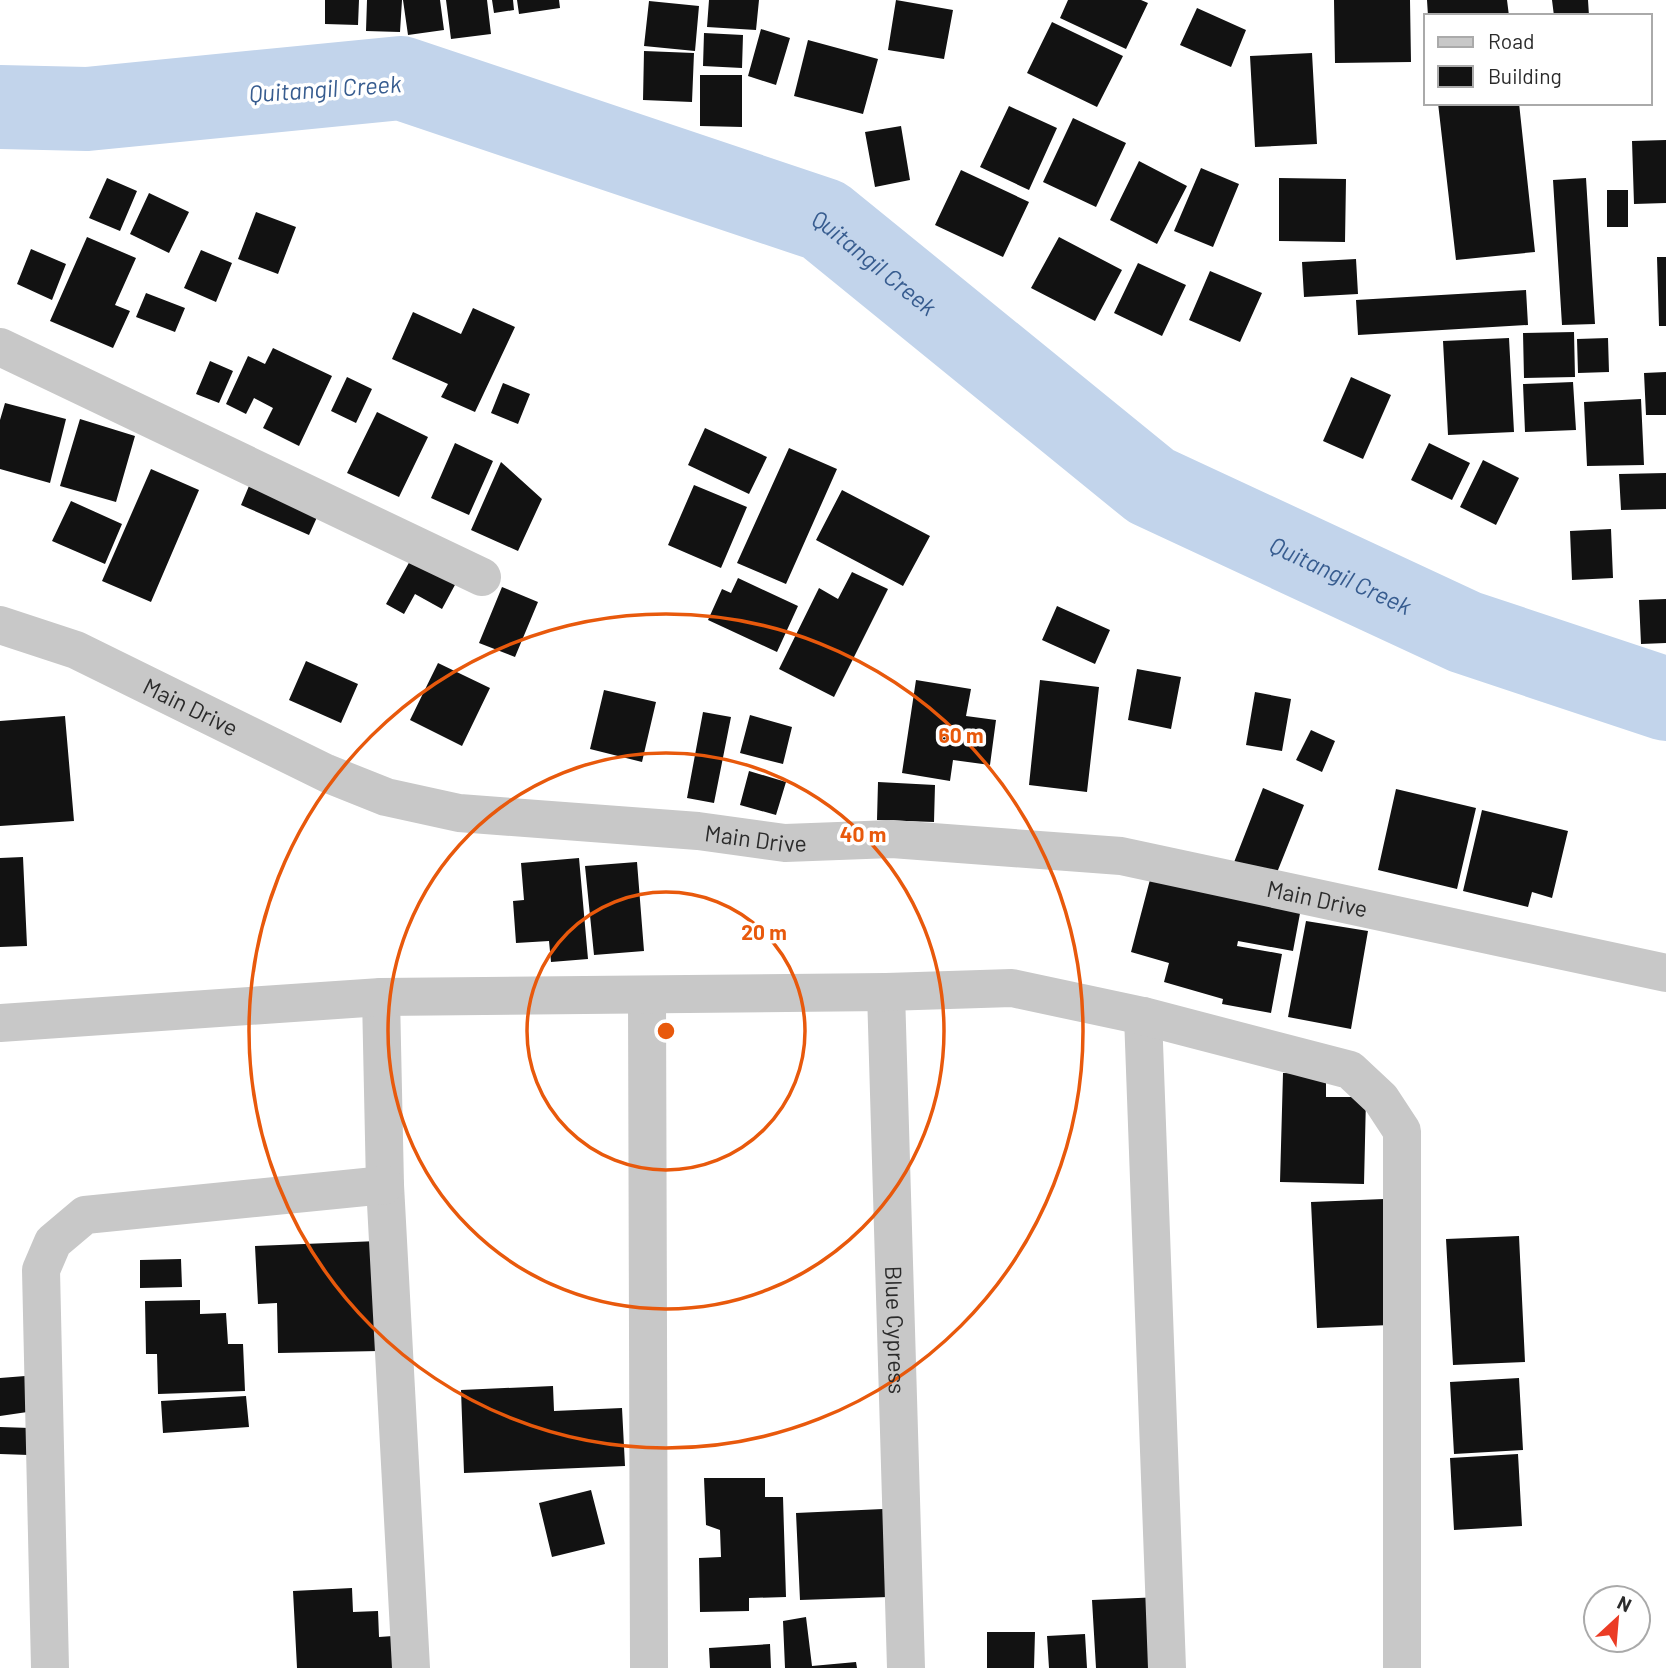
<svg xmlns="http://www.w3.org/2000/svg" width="1666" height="1668" font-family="Barlow,sans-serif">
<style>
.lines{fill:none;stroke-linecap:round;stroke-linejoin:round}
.river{stroke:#c2d4eb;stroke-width:84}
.building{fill:#121212}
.minor{stroke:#c8c8c8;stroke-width:38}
.ring{fill:none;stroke:#e8590c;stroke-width:3.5}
.labels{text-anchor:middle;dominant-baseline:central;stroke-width:7;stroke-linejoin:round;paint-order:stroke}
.street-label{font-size:23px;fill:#2b2b2b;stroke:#fff}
.water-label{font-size:24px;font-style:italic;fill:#375c8f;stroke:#fff}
.centre{fill:#e8590c;stroke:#fff;stroke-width:3.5}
.ring-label{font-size:21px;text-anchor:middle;font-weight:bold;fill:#e8590c;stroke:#fff;stroke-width:7;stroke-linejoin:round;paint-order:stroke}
</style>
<rect width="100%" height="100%" fill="#fff"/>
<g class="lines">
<path class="river" id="s1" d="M 0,107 L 87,109 L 401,78 L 824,220 L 1151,486 L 1465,632 L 1666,699"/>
</g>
<path class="building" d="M 325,0 L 359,0 L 358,25 L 325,24 Z
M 367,0 L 402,0 L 400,32 L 366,31 Z
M 403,0 L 440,0 L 444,30 L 408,35 Z
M 446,0 L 487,0 L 491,34 L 451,39 Z
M 492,0 L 513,0 L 514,10 L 494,13 Z
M 517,0 L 559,0 L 560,8 L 519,14 Z
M 709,0 L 759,0 L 756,30 L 707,27 Z
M 896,0 L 953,10 L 944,59 L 888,50 Z
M 1068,0 L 1141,0 L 1148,3 L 1126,49 L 1060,18 Z
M 1334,0 L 1410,0 L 1411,62 L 1335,63 Z
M 1427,0 L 1507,0 L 1509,16 L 1428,16 Z
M 1552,0 L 1588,0 L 1589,16 L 1554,16 Z
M 649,1 L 699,6 L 695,51 L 644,46 Z
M 1197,8 L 1246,30 L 1231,67 L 1180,45 Z
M 1052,22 L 1123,56 L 1097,107 L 1027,73 Z
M 761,29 L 790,38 L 776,85 L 748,76 Z
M 704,33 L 743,35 L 742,68 L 703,66 Z
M 808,40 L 878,59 L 863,114 L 794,96 Z
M 644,51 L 694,53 L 692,102 L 643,100 Z
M 1312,53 L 1317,144 L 1255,147 L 1250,56 Z
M 700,75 L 742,75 L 742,127 L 700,126 Z
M 1438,103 L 1519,103 L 1535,252 L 1456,260 Z
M 1009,106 L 1057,128 L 1029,190 L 980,167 Z
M 1073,118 L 1126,143 L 1096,207 L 1043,182 Z
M 901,126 L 910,180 L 875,187 L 865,132 Z
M 1666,140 L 1666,203 L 1634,204 L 1632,141 Z
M 1139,161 L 1187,186 L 1157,244 L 1110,220 Z
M 1201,168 L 1239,184 L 1213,247 L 1174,231 Z
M 961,170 L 1029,202 L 1003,257 L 935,225 Z
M 107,178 L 137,191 L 120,231 L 89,218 Z
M 1279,178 L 1346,179 L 1345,242 L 1279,241 Z
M 1586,178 L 1595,324 L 1562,325 L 1553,180 Z
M 1607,190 L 1628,190 L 1628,227 L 1607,227 Z
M 149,193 L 189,212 L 169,253 L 130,234 Z
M 256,212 L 296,227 L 278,274 L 238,259 Z
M 87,237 L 136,258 L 115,305 L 130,311 L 113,348 L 50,321 Z
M 1059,237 L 1122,270 L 1095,321 L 1031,288 Z
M 31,249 L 66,264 L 52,300 L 17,284 Z
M 201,250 L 232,263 L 216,302 L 184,288 Z
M 1657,257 L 1666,257 L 1666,326 L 1659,326 Z
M 1356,259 L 1358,294 L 1304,297 L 1302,262 Z
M 1138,263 L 1186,285 L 1162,336 L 1114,313 Z
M 1210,271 L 1262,293 L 1240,342 L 1189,320 Z
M 1526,290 L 1528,325 L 1358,335 L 1356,300 Z
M 146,293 L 185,308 L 175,332 L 136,317 Z
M 473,308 L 515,327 L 475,412 L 441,397 L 448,384 L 392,359 L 413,312 L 461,334 Z
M 1574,332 L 1575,377 L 1524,378 L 1523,333 Z
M 1509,338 L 1514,432 L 1448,435 L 1443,341 Z
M 1608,338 L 1609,372 L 1578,373 L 1577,339 Z
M 273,348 L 332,376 L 299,446 L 263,428 L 273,408 L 254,398 L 246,414 L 226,404 L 248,356 L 265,364 Z
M 210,361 L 233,371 L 219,403 L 196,394 Z
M 1666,372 L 1666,415 L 1646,415 L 1644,373 Z
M 347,377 L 372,389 L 356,423 L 331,411 Z
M 1351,377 L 1391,395 L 1363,459 L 1323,441 Z
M 1573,382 L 1576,430 L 1525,432 L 1523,384 Z
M 503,383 L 530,394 L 518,424 L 491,413 Z
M 1641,399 L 1644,465 L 1587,466 L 1584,402 Z
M 5,403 L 66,419 L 50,483 L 0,469 L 0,420 Z
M 377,412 L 428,437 L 399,497 L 347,473 Z
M 80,419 L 135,436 L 116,502 L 60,486 Z
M 705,428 L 767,457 L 749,494 L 688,465 Z
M 455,443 L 493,461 L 469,515 L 431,498 Z
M 1429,443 L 1470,463 L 1452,500 L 1411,480 Z
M 789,448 L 837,469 L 786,584 L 737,563 Z
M 1483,460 L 1519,478 L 1496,525 L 1460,507 Z
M 501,462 L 542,499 L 518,551 L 471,530 Z
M 151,469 L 199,490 L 151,602 L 102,581 Z
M 1666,473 L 1666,509 L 1621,510 L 1619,474 Z
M 254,474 L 323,504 L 309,535 L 241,505 Z
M 694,485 L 747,507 L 721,568 L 668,545 Z
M 842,490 L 930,536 L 903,586 L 816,540 Z
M 71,501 L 122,524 L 105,564 L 52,541 Z
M 1611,529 L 1613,578 L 1572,580 L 1570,531 Z
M 411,559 L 456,583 L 442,609 L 415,594 L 404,614 L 386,604 Z
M 852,572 L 888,589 L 834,697 L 779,669 L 819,588 L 838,599 Z
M 738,578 L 798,606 L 777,652 L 708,620 L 722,589 L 731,593 Z
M 502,587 L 538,602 L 515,657 L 479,643 Z
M 1666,599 L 1666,643 L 1641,644 L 1639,600 Z
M 1057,606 L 1110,630 L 1095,664 L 1042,640 Z
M 306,661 L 358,684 L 341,723 L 289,700 Z
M 438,663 L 490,688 L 462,746 L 410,720 Z
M 1137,669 L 1181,677 L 1171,729 L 1128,720 Z
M 916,680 L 971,689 L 966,716 L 996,720 L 990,765 L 953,760 L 950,781 L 902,773 Z
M 1040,680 L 1099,687 L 1087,792 L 1029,785 Z
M 604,690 L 656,702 L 642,762 L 590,749 Z
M 1255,692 L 1291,699 L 1282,751 L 1246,745 Z
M 703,712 L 731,717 L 714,803 L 687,798 Z
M 750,715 L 792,727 L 783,764 L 740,753 Z
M 65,716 L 74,821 L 0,826 L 0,721 Z
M 1311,730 L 1335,741 L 1322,772 L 1296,760 Z
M 749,771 L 786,782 L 776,815 L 740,805 Z
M 878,782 L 935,785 L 934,822 L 877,820 Z
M 1263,788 L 1304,805 L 1272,885 L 1231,870 Z
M 1396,789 L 1476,808 L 1457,889 L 1378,870 Z
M 1482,810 L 1568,831 L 1552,898 L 1532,892 L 1528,907 L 1463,891 Z
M 23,857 L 27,946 L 0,947 L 0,858 Z
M 579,858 L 588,959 L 551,962 L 549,941 L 516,943 L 513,901 L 524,900 L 521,863 Z
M 637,862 L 644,951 L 594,955 L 585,866 Z
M 1152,872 L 1301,908 L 1293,951 L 1238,941 L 1237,946 L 1282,954 L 1271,1013 L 1222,1004 L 1223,999 L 1164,982 L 1169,963 L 1131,952 Z
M 1306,921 L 1368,931 L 1351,1029 L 1288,1017 Z
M 1283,1073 L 1326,1074 L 1326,1097 L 1366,1097 L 1364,1184 L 1280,1182 Z
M 1384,1199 L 1390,1325 L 1317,1328 L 1311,1202 Z
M 1519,1236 L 1525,1362 L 1453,1365 L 1446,1239 Z
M 378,1241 L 379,1351 L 278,1353 L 277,1303 L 258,1304 L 255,1246 Z
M 181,1259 L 182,1287 L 140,1288 L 140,1260 Z
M 200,1300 L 200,1314 L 226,1313 L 228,1344 L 243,1344 L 245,1391 L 158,1394 L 157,1354 L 146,1354 L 145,1301 Z
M 38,1375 L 41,1410 L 0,1416 L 0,1378 Z
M 1519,1378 L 1523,1450 L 1454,1454 L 1450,1382 Z
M 553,1386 L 554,1411 L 622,1408 L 625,1466 L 464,1473 L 461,1390 Z
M 246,1396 L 249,1427 L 163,1433 L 161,1401 Z
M 0,1427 L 30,1428 L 29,1455 L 0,1454 Z
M 1518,1454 L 1522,1526 L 1454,1530 L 1450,1458 Z
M 704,1478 L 765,1478 L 765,1497 L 783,1497 L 786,1597 L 749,1598 L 749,1611 L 700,1612 L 699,1558 L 721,1557 L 720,1530 L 706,1525 Z
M 591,1490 L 605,1544 L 552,1557 L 539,1503 Z
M 883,1509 L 888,1597 L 800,1600 L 796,1513 Z
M 352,1588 L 353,1612 L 378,1611 L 379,1637 L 393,1636 L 395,1668 L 297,1668 L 293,1591 Z
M 1161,1597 L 1165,1668 L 1096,1668 L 1092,1600 Z
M 806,1617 L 812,1666 L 856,1662 L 857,1668 L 785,1668 L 783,1621 Z
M 987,1632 L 1035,1632 L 1034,1668 L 987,1668 Z
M 1085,1634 L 1087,1668 L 1049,1668 L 1047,1636 Z
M 770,1644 L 771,1668 L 710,1668 L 709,1648 Z"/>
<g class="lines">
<g class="minor">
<path d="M 0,347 L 482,577"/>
<path id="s2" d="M 0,625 L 76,650 L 326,773 L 386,797 L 459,813 L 698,831 L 785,843 L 892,839 L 1121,856 L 1666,973"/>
<path id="s3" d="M 886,992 L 906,1668"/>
<path d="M 647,995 L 649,1668"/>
<path d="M 381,997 L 385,1185 L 411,1668"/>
<path d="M 1143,1016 L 1167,1668"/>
<path d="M 0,1023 L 381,997 L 886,992 L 1012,988 L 1143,1016 L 1350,1070 L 1381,1099 L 1402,1131 L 1402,1668"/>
<path d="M 50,1668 L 41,1270 L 53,1242 L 85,1215 L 385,1185"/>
</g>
</g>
<g class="ring">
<circle cx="666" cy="1031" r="139"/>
<circle cx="666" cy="1031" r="278"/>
<circle cx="666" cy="1031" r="417"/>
</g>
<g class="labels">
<g class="street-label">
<text stroke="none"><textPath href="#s2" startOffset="208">Main Drive</textPath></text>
<text stroke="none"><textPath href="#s2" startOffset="796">Main Drive</textPath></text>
<text stroke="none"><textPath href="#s2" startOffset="1363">Main Drive</textPath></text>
<text stroke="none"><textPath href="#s3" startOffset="338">Blue Cypress</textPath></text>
</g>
<g class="water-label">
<text transform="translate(325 88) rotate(-4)">Quitangil Creek</text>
<text stroke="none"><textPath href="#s1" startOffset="914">Quitangil Creek</textPath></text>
<text stroke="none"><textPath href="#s1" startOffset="1480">Quitangil Creek</textPath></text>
</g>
</g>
<circle cx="666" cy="1031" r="10" class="centre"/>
<g class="ring-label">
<text x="961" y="743">60 m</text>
<text x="863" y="842">40 m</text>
<text x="764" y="940">20 m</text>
</g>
<rect x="1424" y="14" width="228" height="91" fill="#ffffff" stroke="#aaaaaa" stroke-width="2"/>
<rect x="1438" y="37" width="35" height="10" fill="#c8c8c8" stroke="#aaaaaa" stroke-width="2"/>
<text x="1488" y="49" font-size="21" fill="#2b2b2b">Road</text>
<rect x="1438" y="66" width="35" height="21" fill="#121212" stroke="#aaaaaa" stroke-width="2"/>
<text x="1488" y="84" font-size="21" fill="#2b2b2b">Building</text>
<g transform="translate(1617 1619) rotate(26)"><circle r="33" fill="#ffffff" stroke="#aaaaaa" stroke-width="2"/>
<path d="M0-5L12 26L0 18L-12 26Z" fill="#eb3c25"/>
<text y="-10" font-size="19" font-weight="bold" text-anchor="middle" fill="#2b2b2b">N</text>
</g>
</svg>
